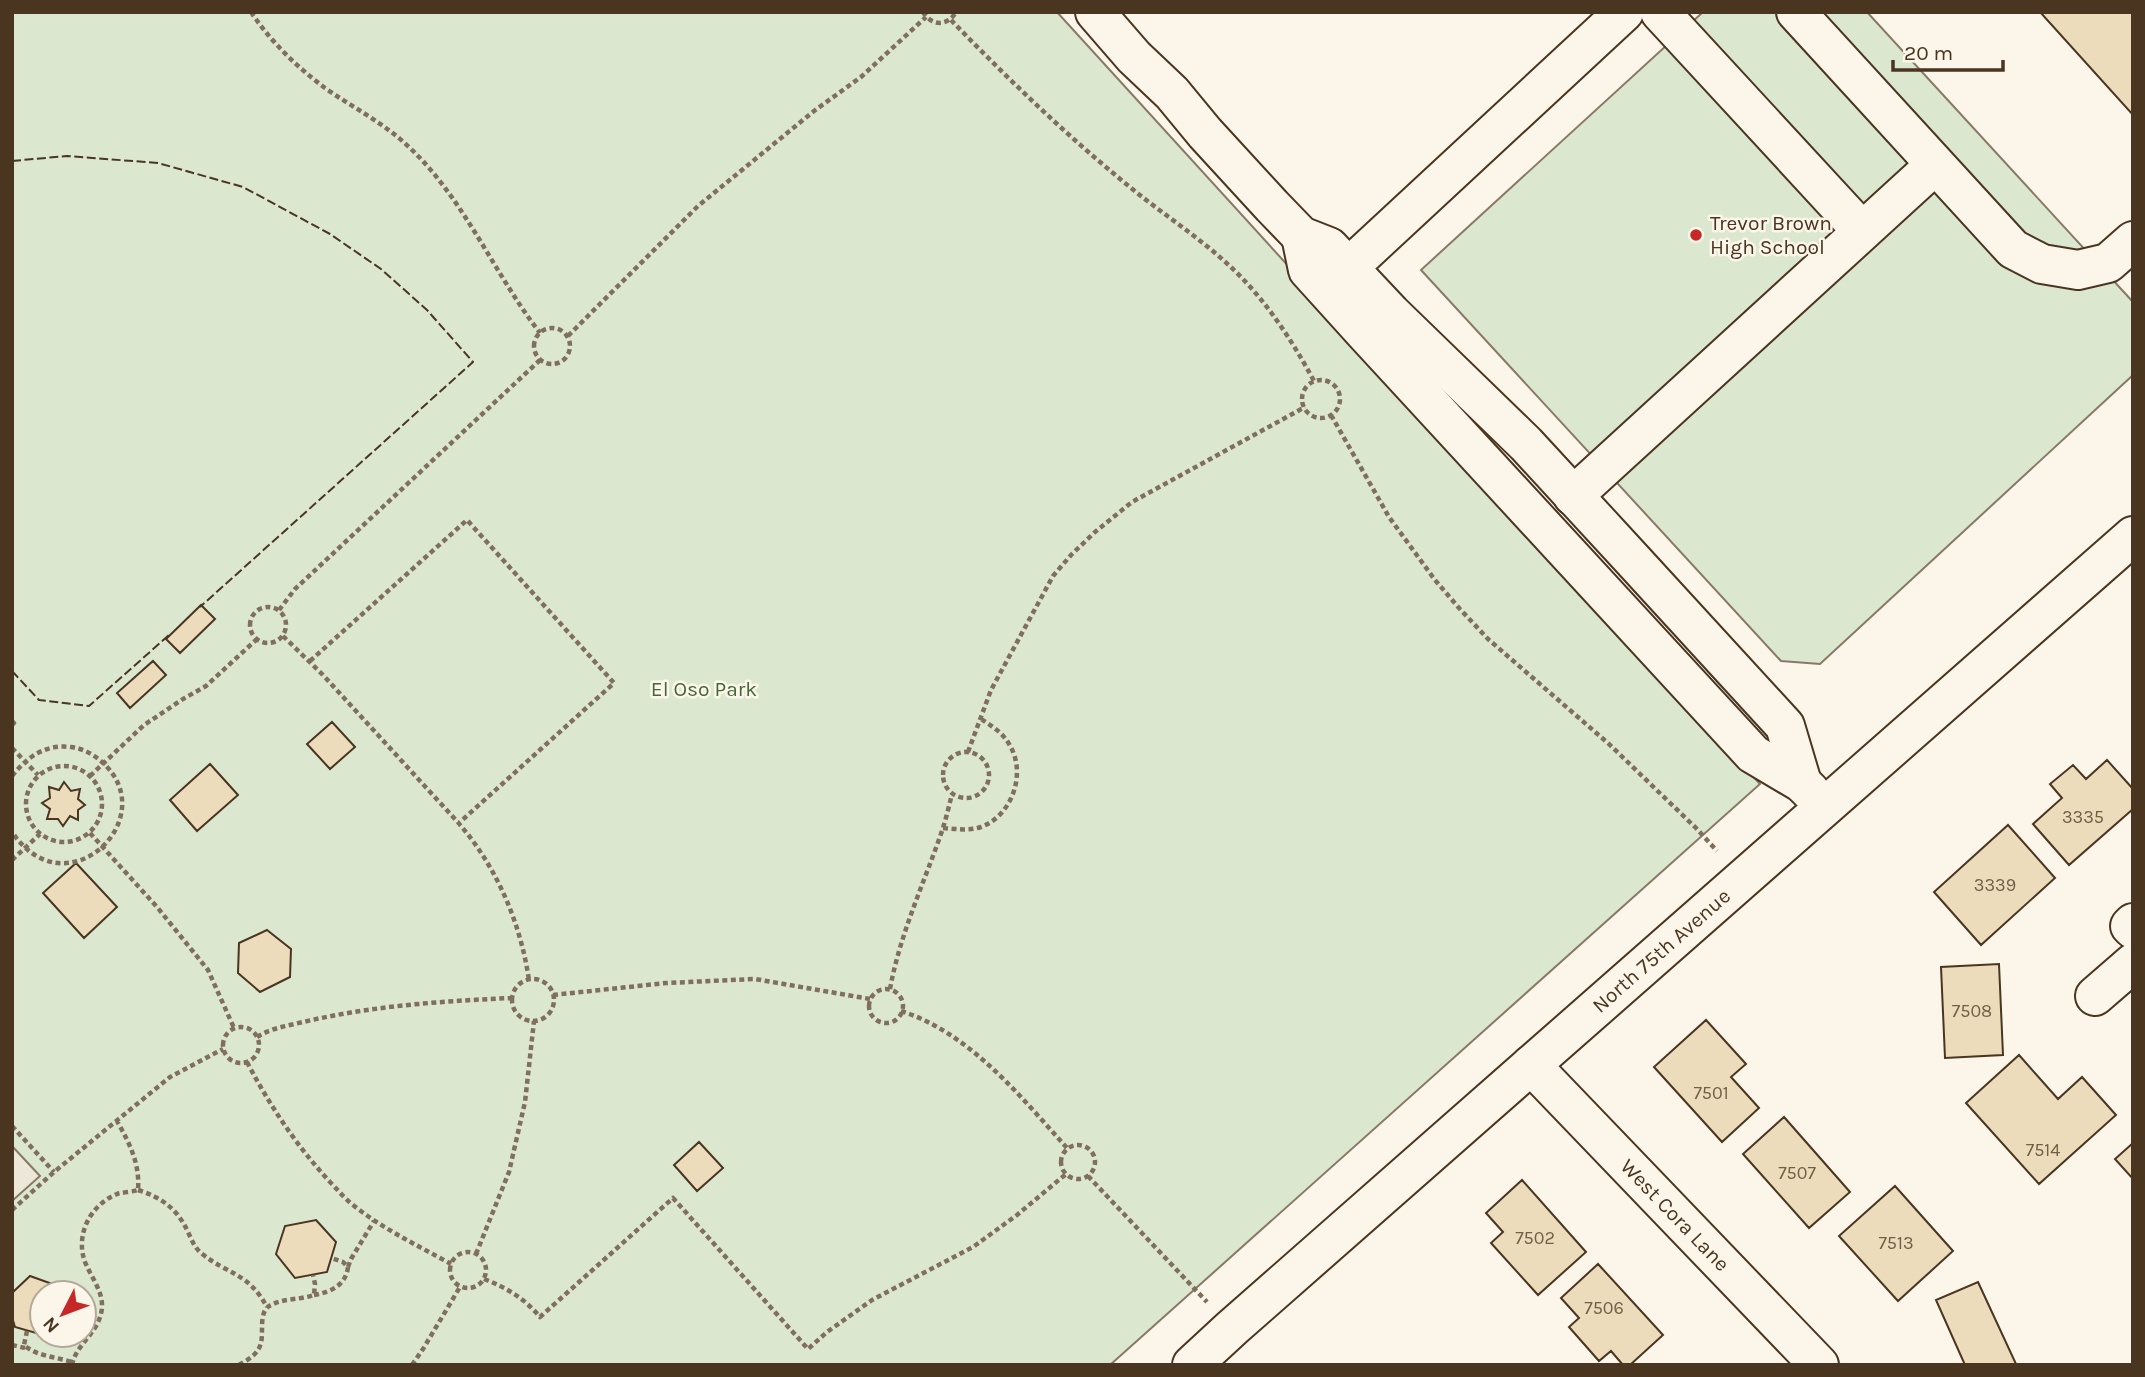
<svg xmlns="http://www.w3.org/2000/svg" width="2145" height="1377" font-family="Karla,sans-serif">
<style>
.green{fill:#dce7d0;stroke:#887966;stroke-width:2;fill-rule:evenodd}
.parking{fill:#ede7d9;stroke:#887966;stroke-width:2}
.building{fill:#ecdcbc;stroke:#4a3520;stroke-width:2}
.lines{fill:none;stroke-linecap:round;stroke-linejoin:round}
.minor-casing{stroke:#4a3520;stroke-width:42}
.major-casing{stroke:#4a3520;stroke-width:42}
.path{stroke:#7f6f5c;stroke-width:4.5;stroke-dasharray:5 3.5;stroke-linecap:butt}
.minor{stroke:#fbf6e9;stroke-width:38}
.major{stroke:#fbf6e9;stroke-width:38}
.fence{stroke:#4a3520;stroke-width:2;stroke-dasharray:9 3.5;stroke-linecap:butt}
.poi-dot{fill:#c62828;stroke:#fbf6e9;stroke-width:2.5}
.labels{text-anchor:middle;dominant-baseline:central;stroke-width:5;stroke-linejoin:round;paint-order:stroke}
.number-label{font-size:18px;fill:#725f47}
.poi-label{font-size:21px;fill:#4a3520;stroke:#fbf6e9;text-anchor:start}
.park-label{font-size:21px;fill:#436837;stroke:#fbf6e9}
.street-label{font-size:21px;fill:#4a3520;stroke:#fbf6e9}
</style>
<rect width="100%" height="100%" fill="#fbf6e9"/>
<path class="green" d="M 12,12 L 1057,12 L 1760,784 L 1110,1365 L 12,1365 ZM 42,1293 L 84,1293 L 84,1335 L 42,1335 Z
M 1703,12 L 1867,12 L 2133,302 L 2133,375 L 1820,664 L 1781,661 L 1421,270 Z"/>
<path class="parking" d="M 12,1146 L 40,1176 L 12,1201 Z"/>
<path class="building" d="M 2040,12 L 2133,12 L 2133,115 Z
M 201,605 L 215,619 L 180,653 L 166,639 Z
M 153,661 L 166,675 L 130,708 L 117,693 Z
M 332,722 L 355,747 L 330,769 L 307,744 Z
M 2107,760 L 2133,789 L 2133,809 L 2069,865 L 2033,824 L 2062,798 L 2050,784 L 2073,765 L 2086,779 Z
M 210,764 L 238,795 L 197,831 L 170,800 Z
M 64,782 L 71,791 L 80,789 L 78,799 L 85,805 L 78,810 L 78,820 L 70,816 L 63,826 L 58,819 L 47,819 L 50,809 L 42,803 L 50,798 L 49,787 L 59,790 Z
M 2008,825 L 2055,878 L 1981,945 L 1934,892 Z
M 76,863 L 117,907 L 84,938 L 43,893 Z
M 267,930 L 291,949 L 290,977 L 260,992 L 238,973 L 239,943 Z
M 1999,964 L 2003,1055 L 1945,1058 L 1941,967 Z
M 1706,1020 L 1746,1064 L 1731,1077 L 1759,1108 L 1722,1142 L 1654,1067 Z
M 2019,1055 L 2058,1099 L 2082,1077 L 2116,1115 L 2039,1184 L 1966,1103 Z
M 1784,1117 L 1850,1192 L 1809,1228 L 1743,1154 Z
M 699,1142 L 723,1168 L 697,1191 L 674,1165 Z
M 2133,1143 L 2133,1179 L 2115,1159 Z
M 1522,1180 L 1586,1252 L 1538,1295 L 1491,1243 L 1503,1232 L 1486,1213 Z
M 1895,1186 L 1953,1251 L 1898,1301 L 1839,1236 Z
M 316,1220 L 336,1242 L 327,1272 L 295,1278 L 276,1254 L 285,1226 Z
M 1598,1264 L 1663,1335 L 1630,1365 L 1623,1365 L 1611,1351 L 1599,1361 L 1569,1327 L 1579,1318 L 1561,1298 Z
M 30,1276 L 58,1286 L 60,1293 L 42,1293 L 43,1335 L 15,1327 L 12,1317 L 12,1293 Z
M 1978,1282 L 2016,1364 L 2014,1365 L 1965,1365 L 1936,1300 Z"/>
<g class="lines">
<defs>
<g id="minor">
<path d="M 1095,12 L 1134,57 L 1172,93 L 1205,133 L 1272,206 L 1301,236 L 1329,247 L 1391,313 L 1526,444 L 1631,558 L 1785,726 L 1802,783"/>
<path d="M 1660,12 L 1862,231"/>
<path d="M 1796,12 L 2013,249 L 2042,264 L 2078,270 L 2108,263 L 2133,241"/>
<path d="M 1301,236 L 1308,270 L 1365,333 L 1753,754 L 1802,783 L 1810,791"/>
<path d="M 1348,268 L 1624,12"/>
<path d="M 1573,496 L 1935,165"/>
<path d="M 2133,923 L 2130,926 L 2133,929"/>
<path d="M 2095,996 L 2133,963"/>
<path id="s1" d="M 1531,1065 L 1819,1365"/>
</g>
<g id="major">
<path id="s2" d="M 1192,1365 L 1232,1328 L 2133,536"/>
</g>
</defs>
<use href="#minor" class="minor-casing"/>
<use href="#major" class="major-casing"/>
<path class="path" d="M 251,12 C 271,42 297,67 325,88 C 355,109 386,124 412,150 C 465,201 495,275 540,333
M 923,12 C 932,27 948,26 956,12
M 951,20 C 1006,77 1064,133 1125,183 C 1163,215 1206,241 1241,277 C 1271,308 1294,344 1314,381
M534 346a18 18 0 1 1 36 0a18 18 0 1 1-36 0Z
M 568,336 L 698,206 L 814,111 L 861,77 L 926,17
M1302 399a19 19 0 1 1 38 0a19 19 0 1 1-38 0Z
M 1331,415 L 1389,517 L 1435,580 L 1459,608 L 1488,639 L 1609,744 L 1696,828 L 1717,851
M250 625a18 18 0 1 1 36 0a18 18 0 1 1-36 0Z
M 279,610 L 295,589 L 540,360
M 283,636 L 323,675 L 454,818 C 495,863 520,920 529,980
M 310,661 L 467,520 L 614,683 L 459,823
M 12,721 L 14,723 L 12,725
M 12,748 L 38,775
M943 775a23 23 0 1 1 46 0a23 23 0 1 1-46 0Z
M 968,752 L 991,690 L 1053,576 L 1071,555 L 1095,532 L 1132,502 L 1305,407
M26 804a38 38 0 1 1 76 0a38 38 0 1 1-76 0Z
M 12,776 C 27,757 45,744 71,747 C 86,749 98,757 108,768 C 158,824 64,910 12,832
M 90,776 L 144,725 L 183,699 L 206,686 L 257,639
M 943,828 C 956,829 969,831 981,827 C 1013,815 1027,772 1009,744 C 1003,733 992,726 981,719
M 90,833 L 157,907 L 208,970 L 234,1028
M 12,860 L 40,834
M512 1000a21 21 0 1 1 42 0a21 21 0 1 1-42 0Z
M 890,989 C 900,934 924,883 942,831 C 946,819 949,806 952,794
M869 1006a17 17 0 1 1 34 0a17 17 0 1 1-34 0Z
M 553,995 L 666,983 L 755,979 L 870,999
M 901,1011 C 970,1033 1020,1096 1067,1148
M223 1045a18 18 0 1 1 36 0a18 18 0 1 1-36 0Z
M 257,1037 C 271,1028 287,1026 303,1022 C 371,1006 442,1001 512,998
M 247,1062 C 270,1106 296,1145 330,1182 C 338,1190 344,1198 353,1205 C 383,1229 417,1245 451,1264
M 12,1126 L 54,1172
M1061 1162a17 17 0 1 1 34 0a17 17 0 1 1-34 0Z
M 1088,1176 L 1207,1302
M 138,1190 C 161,1197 177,1209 187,1230 C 191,1238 194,1247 201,1253 C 228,1275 248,1272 267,1307
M 12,1210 L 54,1172 L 170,1077 L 223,1049
M450 1270a18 18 0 1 1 36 0a18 18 0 1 1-36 0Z
M 476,1254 L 509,1172 L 525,1102 L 534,1021
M 348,1267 L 351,1259 L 374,1221
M 484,1279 C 507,1288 524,1298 540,1317 L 673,1198 L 808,1349 L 827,1332 L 872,1300 L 973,1247 L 1017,1215 L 1066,1174
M 314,1295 C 331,1292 346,1285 348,1267 L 343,1262 L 331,1258
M 27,1331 L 24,1345 C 36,1356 56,1357 72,1362
M 12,1345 L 25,1348
M 72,1365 C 77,1342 99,1334 102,1308 C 103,1291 91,1277 85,1262 C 75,1235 90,1205 117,1194 C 123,1192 132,1192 138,1190 C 140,1164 130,1144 117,1121
M 239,1365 C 247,1360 256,1356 260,1346 C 265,1335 257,1311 271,1305 C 284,1298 300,1300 314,1295 L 315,1284 L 313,1275
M 412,1365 L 423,1349 L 460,1287"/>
<use href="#minor" class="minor"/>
<use href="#major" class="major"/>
<path class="fence" d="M 12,161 L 67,156 L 158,163 L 243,187 L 330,234 L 381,269 L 427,310 L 473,362 L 200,607
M 12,671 L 39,700 L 89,706 L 169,635"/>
</g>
<circle class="poi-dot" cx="1696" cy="235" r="7"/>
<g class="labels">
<g class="number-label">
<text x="2083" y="817">3335</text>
<text x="1995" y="885">3339</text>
<text x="1972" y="1011">7508</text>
<text x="1711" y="1093">7501</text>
<text x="2043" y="1150">7514</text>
<text x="1797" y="1173">7507</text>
<text x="1535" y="1238">7502</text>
<text x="1896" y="1243">7513</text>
<text x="1604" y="1308">7506</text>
</g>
<g class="poi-label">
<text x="1710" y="223">Trevor Brown<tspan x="1710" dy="24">High School</tspan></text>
</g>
<g class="park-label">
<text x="704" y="689">El Oso Park</text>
</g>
<g class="street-label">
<text stroke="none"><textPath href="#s2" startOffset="626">North 75th Avenue</textPath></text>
<text stroke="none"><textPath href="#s1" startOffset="208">West Cora Lane</textPath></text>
</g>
</g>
<rect width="2145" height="1377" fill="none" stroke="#4a3520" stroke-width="28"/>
<g transform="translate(63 1314) rotate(228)"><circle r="33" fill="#fbf6e9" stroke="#b4a999" stroke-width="2"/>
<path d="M0-5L12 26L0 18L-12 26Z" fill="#c62828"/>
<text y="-10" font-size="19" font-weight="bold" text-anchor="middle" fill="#4a3520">N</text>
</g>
<path d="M1893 60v10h110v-10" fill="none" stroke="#4a3520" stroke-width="3.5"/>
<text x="1904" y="60" font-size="21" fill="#4a3520" stroke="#fbf6e9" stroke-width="5" paint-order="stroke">20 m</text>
</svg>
